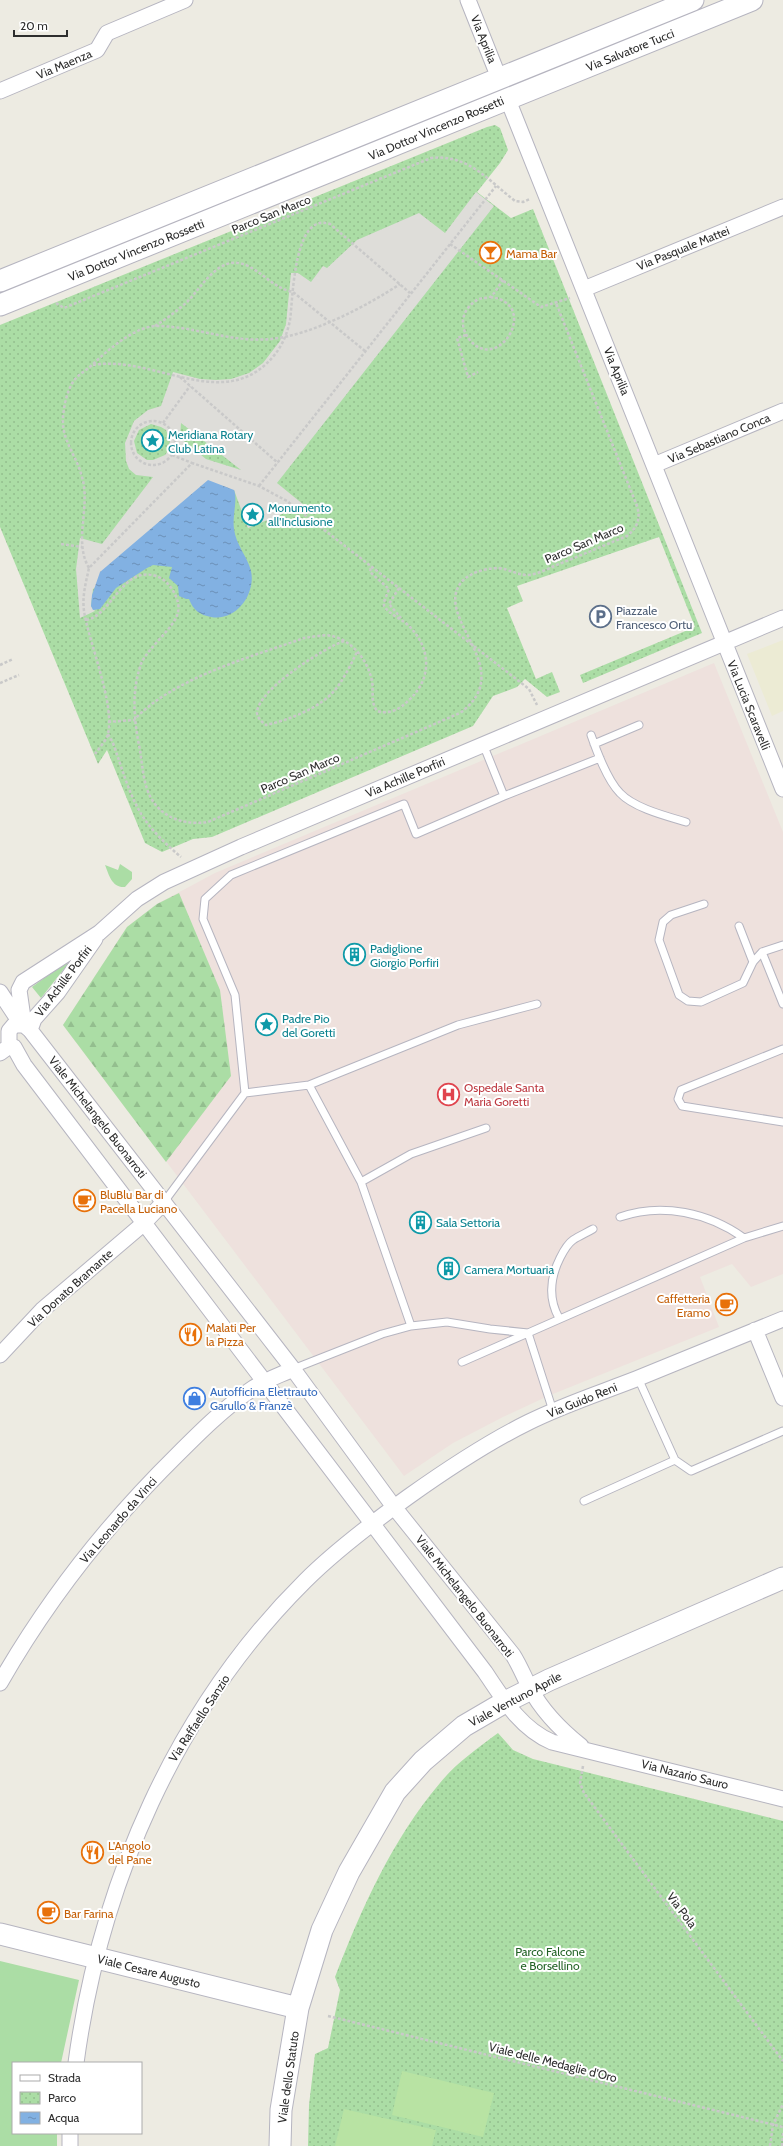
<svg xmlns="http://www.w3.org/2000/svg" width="783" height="2146" font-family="Cabin,sans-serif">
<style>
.education{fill:#ecebd4}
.medical{fill:#eee1dd}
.grass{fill:#abdda5}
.forest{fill:url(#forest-firs)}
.park{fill:url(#park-dots)}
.pitch{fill:#b8e3a3}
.plaza{fill:#deddd9;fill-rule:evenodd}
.water{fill:url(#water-ripples)}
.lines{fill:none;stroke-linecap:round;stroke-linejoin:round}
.lane-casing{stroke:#b6b5c0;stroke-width:9}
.street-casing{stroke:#b6b5c0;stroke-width:17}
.secondary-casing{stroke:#b6b5c0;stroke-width:23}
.path{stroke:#c9c9c9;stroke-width:2.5;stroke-dasharray:3 2;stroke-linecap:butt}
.lane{stroke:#fff;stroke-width:7}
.street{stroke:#fff;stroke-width:15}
.secondary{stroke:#fff;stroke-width:21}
.labels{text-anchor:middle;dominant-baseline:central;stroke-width:4;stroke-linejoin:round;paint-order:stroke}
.street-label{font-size:12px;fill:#2e2e2e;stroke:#fff}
.food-label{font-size:12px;fill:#c56008;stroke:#fff;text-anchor:start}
.culture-label{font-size:12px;fill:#0d838f;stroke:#fff;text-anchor:start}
.service-label{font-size:12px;fill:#4e5e75;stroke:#fff;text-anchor:start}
.health-label{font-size:12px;fill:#be3a42;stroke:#fff;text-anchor:start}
.shop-label{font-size:12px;fill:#366cbe;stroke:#fff;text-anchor:start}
.park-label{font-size:12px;fill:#246427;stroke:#fff}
</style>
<defs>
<pattern id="forest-firs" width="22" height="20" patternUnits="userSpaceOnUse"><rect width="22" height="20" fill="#abdda5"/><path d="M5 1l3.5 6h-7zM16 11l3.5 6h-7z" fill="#93be8e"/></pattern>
<pattern id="park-dots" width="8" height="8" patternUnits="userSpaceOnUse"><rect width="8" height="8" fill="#abdda5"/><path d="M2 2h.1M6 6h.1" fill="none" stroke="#93be8e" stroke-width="1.8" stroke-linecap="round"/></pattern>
<pattern id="water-ripples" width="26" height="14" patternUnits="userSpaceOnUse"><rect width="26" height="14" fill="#82b1e2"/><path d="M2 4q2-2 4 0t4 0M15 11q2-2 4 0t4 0" fill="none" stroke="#6b90b8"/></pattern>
</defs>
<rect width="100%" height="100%" fill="#edebe2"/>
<path class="education" d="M 783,640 L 783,711 L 772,716 L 747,654 Z"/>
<path class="medical" d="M 714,663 L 783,832 L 783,1274 L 751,1287 L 732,1264 L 700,1277 L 719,1327 L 548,1396 L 503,1417 L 453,1443 L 404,1476 L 63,1025 L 127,927 L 157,904 L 215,873 Z"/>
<path class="grass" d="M 120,864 L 132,872 L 132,879 L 125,887 C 112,888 109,875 105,865 L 118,870 Z
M 65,963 L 68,964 L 41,998 L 32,987 Z
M 0,1961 L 79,1980 L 61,2063 L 13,2063 L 13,2133 L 57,2133 L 57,2146 L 0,2146 Z"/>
<path class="forest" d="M 179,893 L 220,990 L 231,1076 L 166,1162 L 63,1025 L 127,927 L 157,904 Z"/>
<path class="park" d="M 495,125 L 500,128 L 508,150 L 500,163 L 477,192 L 511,218 L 533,209 L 702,633 L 583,683 L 580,675 L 695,627 L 659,537 L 517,586 L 523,601 L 507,608 L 536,679 L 552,672 L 560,692 L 547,697 L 525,679 L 517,687 L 493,696 L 473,726 L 212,837 L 193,839 L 162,852 L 145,843 L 107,750 L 98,764 L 0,527 L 0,325 L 487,127 Z
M 498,1733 L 513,1750 L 533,1759 L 783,1821 L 783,2146 L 308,2146 L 309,2105 L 315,2054 L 328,2048 L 340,1990 L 335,1977 C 362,1907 392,1840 440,1783 C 456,1763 478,1748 498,1733 Z"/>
<path class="pitch" d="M 402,2071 L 494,2093 L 483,2137 L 392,2115 Z
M 344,2109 L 436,2130 L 432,2146 L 335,2146 Z"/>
<path class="plaza" d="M 476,192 L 494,206 L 277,483 L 304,505 L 248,528 L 234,490 L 93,589 L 91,606 L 95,611 L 80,618 L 76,569 L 80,538 L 102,544 L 153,477 L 136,475 L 129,469 L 126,461 L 125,443 L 134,421 L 148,410 L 161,406 L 173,372 L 200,379 L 216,380 L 231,379 L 249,373 L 263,363 L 280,341 L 286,324 L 291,273 L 298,273 L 311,282 L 323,266 L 327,268 L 357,240 L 419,213 L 445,233 ZM 181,423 L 241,470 L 206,459 L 180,438 ZM 151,424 L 161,427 L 166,430 L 170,440 L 168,451 L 165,455 L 153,460 L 147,460 L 137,453 L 134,441 L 139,430 Z"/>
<path class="water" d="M 208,480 L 234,490 C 238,499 232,516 234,529 C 236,545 247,556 251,571 C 256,594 236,622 211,617 C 200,615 193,610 189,599 L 186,599 L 179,596 L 178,586 L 169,578 L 172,567 L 153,565 L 147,568 L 116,588 L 100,609 L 93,610 L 91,606 L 92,595 L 100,572 Z"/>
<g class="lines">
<defs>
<path id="lane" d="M 591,735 C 597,752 607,780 620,793 C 634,808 666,816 686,822
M 594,744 L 639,725
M 504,796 L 600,758
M 704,904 L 671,915 L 663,922 L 659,940 L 679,995 L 688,1001 L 701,1002 L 743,983 L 753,962 L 762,952
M 739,926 L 753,962
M 783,945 L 762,952 L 783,1004
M 783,1049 L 681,1090 L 678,1099 L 682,1106 L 783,1122
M 309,1085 L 458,1025 L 537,1004
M 245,1093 L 309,1085 L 361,1182 L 411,1326
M 361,1182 L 411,1154 L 486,1128
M 164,1202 L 245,1093 L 235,995 L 203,919 L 205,899 L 231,875 L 404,804 L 416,834 L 504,796 L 483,744
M 620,1217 C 662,1202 709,1213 744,1238
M 559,1318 C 548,1298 550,1278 560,1258 C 563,1252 567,1244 573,1240 C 579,1236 586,1233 593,1229
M 462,1362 L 528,1333 L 553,1411
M 293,1369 L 382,1334 L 411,1326 L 447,1322 L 490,1329 L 528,1333 L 744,1238 L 783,1226
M 638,1378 L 675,1460
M 584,1501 L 675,1460 L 691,1471 L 783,1431"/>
<path id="street" d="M 468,0 L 499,78
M 0,91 L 97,50 L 107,33 L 185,0
M 508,100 L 783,789
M 584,289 L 783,207
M 654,465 L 783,411
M 0,992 L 21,1024
M 24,1025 L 19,990 L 23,982 L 99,933 L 137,899 L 164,882 L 241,847 L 783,618
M 30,1030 L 34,1019 L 58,992 L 95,939
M 9,1042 L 9,1031 L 14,1025 L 24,1025 L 30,1030 L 293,1369 L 394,1507 L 513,1655 C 520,1666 524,1677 530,1688 C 542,1711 561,1730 581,1746
M 14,1047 L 24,1065 L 485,1672 C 503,1699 521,1729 552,1742 L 783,1799
M 0,1053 L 11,1045
M 755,1330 L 783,1398
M 0,1355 L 42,1310 L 143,1224 L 164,1202
M 0,1683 C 48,1599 108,1523 177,1455 C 199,1433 223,1409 249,1391 C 262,1381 278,1376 293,1369
M 76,2063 C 100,1884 176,1709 305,1581 C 336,1550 372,1523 408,1497 C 446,1470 486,1443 529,1422 C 563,1405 600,1393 636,1379 C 685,1359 734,1339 783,1319
M 70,2146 L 70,2133"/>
<path id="secondary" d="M 0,281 L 693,0
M 0,305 L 752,0
M 0,1934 L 298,2008
M 280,2146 L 281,2110 L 298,2008 L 322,1930 L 349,1872 L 395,1792 L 423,1761 L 464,1726 L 505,1702 L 549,1680 L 783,1578"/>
</defs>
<use href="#lane" class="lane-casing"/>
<use href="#street" class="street-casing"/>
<use href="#secondary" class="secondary-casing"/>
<path class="path" d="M 450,244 L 541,307 L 570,298
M 490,297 C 542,303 498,376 469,339 C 463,331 461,322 465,313 C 468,306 476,299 483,298 C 485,298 488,298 490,297 C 494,295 499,285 503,280
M 56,303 L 64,308 L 431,158 C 468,154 488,180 515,201 L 523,202 L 530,199
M 155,326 C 166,319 177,311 187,302 C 203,286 220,252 248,266 C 264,274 274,288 293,292 L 365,351
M 466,335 L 457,338 L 468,377 L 478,372
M 93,365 C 155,354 227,417 276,353 C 283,344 288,331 290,320 C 293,301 293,211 330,224 L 410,293
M 180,377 L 278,463
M131 443a22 22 0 1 1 44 0a22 22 0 1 1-44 0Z
M 163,423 L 190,386
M 172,455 L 192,463
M 259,486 L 496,186
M 61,544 L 82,547
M 89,568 C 73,541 91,507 82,477 C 77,456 61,440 63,417 C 64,406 67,391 73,382 C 78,374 86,371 93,364 C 108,350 134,327 156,326 C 195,326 231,343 270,339 C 310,336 367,306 400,284
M 399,588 L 389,604 L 401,618
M 86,620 C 112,616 122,565 156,576 C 169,580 181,599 178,612 C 175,628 147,648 141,664 C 131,693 134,721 140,750 C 142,763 143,777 147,789 C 156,816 182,826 208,822 L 460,713 C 519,670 435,620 460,584 C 468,572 491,566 504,569 C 512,571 519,575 528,575 C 539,574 549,568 559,564 C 582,555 605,545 627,536 C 637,528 641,519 637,506 L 556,303
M 344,641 C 324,648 257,690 257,713 C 258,719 262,722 266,725 C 289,720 320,708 335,690 C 344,679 351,664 357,652
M 0,665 L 13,659
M 0,683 L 19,675
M 108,722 L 134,720 C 173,678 251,657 304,638 C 313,637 324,634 332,636 C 353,641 368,661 372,681 C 374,691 370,701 377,711 C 390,715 400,709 409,700 C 433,678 431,647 408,625 C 400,618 390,615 384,606 L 384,602 L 389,589 L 370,572 L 371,566
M 108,734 L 113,743 C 132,797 134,818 181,857
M 95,754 C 99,748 106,741 108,734 C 115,704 89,643 84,611 C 82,596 86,582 89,568 L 192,463 L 259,486 L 287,501 L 529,689 L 537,705
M 583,1766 L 580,1783 L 584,1793 L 783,2061
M 328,2016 L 783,2127
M 770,2146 L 773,2125 L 783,2104
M 782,2146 L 783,2133"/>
<use href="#lane" class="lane"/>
<use href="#street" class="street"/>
<use href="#secondary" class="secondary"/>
</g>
<defs>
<symbol id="bar-ring" viewBox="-11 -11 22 22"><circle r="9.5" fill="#fff" stroke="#e8710a" stroke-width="1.5"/><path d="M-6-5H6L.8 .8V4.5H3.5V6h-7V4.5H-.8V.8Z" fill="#e8710a"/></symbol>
<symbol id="sight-ring" viewBox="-11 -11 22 22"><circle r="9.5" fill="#fff" stroke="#0f9aa8" stroke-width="1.5"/><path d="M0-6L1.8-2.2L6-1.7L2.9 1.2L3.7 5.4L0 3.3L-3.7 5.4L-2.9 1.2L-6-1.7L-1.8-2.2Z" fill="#0f9aa8"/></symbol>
<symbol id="parking-ring" viewBox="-11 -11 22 22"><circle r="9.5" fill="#fff" stroke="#5c6f8a" stroke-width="1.5"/><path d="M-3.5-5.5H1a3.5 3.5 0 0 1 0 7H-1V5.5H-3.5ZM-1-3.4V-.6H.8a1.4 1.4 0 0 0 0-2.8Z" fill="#5c6f8a"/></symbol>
<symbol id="building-ring" viewBox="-11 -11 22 22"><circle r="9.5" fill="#fff" stroke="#0f9aa8" stroke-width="1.5"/><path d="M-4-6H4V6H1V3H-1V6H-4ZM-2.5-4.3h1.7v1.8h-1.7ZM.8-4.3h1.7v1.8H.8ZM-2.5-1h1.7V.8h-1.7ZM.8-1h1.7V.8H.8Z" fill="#0f9aa8"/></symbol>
<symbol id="hospital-ring" viewBox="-11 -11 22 22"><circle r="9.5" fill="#fff" stroke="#e0444e" stroke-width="1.5"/><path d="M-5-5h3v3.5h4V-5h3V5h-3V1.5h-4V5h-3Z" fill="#e0444e"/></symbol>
<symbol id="cafe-ring" viewBox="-11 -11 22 22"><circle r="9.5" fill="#fff" stroke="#e8710a" stroke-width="1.5"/><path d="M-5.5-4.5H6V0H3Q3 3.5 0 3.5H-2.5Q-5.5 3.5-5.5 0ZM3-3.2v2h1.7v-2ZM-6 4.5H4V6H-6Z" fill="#e8710a"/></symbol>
<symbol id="restaurant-ring" viewBox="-11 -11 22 22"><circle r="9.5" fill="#fff" stroke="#e8710a" stroke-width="1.5"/><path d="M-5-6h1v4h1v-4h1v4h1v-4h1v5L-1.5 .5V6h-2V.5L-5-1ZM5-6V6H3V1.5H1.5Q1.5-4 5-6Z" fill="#e8710a"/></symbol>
<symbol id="shop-ring" viewBox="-11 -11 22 22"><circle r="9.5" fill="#fff" stroke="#3f7fe0" stroke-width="1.5"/><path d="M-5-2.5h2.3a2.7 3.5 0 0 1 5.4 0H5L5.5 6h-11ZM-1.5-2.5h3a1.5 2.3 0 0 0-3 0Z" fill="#3f7fe0"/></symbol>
</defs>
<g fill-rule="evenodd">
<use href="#bar-ring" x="478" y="240" width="25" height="25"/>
<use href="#sight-ring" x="140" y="428" width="25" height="25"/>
<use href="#sight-ring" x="240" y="502" width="25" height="25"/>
<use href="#parking-ring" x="588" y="604" width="25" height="25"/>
<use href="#building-ring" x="342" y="942" width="25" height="25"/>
<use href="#sight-ring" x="254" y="1012" width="25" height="25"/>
<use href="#hospital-ring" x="436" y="1082" width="25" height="25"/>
<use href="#cafe-ring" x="72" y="1188" width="25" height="25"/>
<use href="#building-ring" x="408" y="1210" width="25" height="25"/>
<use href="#building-ring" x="436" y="1256" width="25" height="25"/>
<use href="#cafe-ring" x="714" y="1292" width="25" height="25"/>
<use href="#restaurant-ring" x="178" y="1322" width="25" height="25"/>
<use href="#shop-ring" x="182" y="1386" width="25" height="25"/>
<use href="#restaurant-ring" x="80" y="1840" width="25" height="25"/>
<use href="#cafe-ring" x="36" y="1900" width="25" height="25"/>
</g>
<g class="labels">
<g class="street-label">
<text transform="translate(484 39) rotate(68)">Via Aprilia</text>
<text transform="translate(630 50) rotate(-22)">Via Salvatore Tucci</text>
<text transform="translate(64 64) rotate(-23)">Via Maenza</text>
<text transform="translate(436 128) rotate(-23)">Via Dottor Vincenzo Rossetti</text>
<text transform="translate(271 214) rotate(-22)">Parco San Marco</text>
<text transform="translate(683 248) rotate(-22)">Via Pasquale Mattei</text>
<text transform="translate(136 250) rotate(-22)">Via Dottor Vincenzo Rossetti</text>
<text transform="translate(617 371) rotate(68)">Via Aprilia</text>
<text transform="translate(719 438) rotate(-23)">Via Sebastiano Conca</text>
<text transform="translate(584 543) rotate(-23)">Parco San Marco</text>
<text transform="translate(749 705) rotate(68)">Via Lucia Scaravelli</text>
<text transform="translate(300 773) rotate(-23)">Parco San Marco</text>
<text transform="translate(405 777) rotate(-23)">Via Achille Porfiri</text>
<text transform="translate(63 981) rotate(-53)">Via Achille Porfiri</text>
<text transform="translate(98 1117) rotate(52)">Viale Michelangelo Buonarroti</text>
<text transform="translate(70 1288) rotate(-42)">Via Donato Bramante</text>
<text transform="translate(582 1400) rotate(-22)">Via Guido Reni</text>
<text transform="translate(118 1520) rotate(-49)">Via Leonardo da Vinci</text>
<text transform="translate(465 1596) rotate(52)">Viale Michelangelo Buonarroti</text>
<text transform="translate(515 1699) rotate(-28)">Viale Ventuno Aprile</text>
<text transform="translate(199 1718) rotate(-57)">Via Raffaello Sanzio</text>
<text transform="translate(685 1774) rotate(14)">Via Nazario Sauro</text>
<text transform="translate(682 1910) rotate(53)">Via Pola</text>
<text transform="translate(149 1971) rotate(14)">Viale Cesare Augusto</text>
<text transform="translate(553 2062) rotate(14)">Viale delle Medaglie d'Oro</text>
<text transform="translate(288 2077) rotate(-82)">Viale dello Statuto</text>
</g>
<g class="food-label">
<text x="506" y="253">Mama Bar</text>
<text x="100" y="1194">BluBlu Bar di<tspan x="100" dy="14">Pacella Luciano</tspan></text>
<text x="710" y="1298" text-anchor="end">Caffetteria<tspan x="710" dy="14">Eramo</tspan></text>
<text x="206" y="1327">Malati Per<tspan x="206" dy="14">la Pizza</tspan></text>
<text x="108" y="1845">L'Angolo<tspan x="108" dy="14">del Pane</tspan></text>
<text x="64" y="1913">Bar Farina</text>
</g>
<g class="culture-label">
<text x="168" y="434">Meridiana Rotary<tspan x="168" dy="14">Club Latina</tspan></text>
<text x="268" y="507">Monumento<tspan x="268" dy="14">all'Inclusione</tspan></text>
<text x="370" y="948">Padiglione<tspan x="370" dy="14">Giorgio Porfiri</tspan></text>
<text x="282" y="1018">Padre Pio<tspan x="282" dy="14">del Goretti</tspan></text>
<text x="436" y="1222">Sala Settoria</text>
<text x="464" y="1269">Camera Mortuaria</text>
</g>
<g class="service-label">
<text x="616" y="610">Piazzale<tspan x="616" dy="14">Francesco Ortu</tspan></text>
</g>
<g class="health-label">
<text x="464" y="1087">Ospedale Santa<tspan x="464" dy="14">Maria Goretti</tspan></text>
</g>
<g class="shop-label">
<text x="210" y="1391">Autofficina Elettrauto<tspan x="210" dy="14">Garullo &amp; Franzè</tspan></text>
</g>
<g class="park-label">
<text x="550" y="1951">Parco Falcone<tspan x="550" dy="14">e Borsellino</tspan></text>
</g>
</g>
<rect x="12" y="2062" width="130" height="72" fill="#ffffff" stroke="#ababab"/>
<rect x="20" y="2075" width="20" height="6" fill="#ffffff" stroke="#ababab"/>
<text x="48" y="2082" font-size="12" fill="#2e2e2e">Strada</text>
<rect x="20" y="2092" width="20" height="12" fill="url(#park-dots)" stroke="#ababab"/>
<text x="48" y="2102" font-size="12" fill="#2e2e2e">Parco</text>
<rect x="20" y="2112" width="20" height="12" fill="url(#water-ripples)" stroke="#ababab"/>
<text x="48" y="2122" font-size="12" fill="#2e2e2e">Acqua</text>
<path d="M14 30v6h53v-6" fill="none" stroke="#2e2e2e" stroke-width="2"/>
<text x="20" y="30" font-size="12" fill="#2e2e2e" stroke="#ffffff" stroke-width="3" paint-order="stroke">20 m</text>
</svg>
